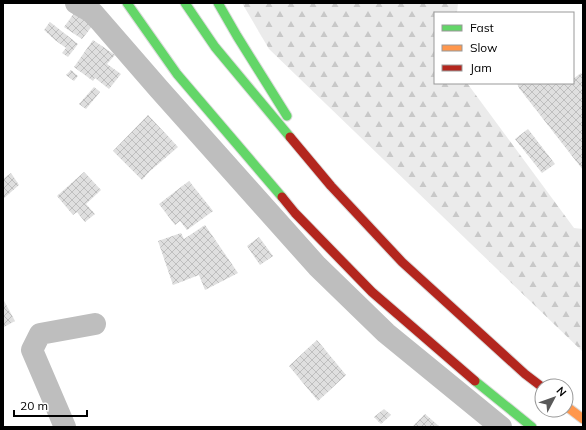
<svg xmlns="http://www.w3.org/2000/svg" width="586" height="430" font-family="Mulish,sans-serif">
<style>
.forest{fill:url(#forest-firs)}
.building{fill:url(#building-cross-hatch)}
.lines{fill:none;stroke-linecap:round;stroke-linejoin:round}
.fast-casing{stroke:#dbdbdb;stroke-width:11}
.slow-casing{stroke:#dbdbdb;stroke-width:11}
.jam-casing{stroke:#dbdbdb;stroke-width:11}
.street{stroke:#bebebe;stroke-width:22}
.fast{stroke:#63d668;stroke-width:9}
.slow{stroke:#ff974d;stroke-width:9}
.jam{stroke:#b3261e;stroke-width:9}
</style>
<defs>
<pattern id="forest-firs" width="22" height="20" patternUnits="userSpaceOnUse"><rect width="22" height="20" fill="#ebebeb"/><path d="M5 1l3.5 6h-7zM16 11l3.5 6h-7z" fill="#c8c8c8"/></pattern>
<pattern id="building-cross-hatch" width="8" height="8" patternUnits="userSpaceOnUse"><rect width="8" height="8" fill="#dfdfdf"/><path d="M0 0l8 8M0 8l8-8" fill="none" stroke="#bebebe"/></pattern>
</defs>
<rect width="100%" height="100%" fill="#fff"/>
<path class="forest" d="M 242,3 L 458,3 L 457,13 L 435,13 L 435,83 L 467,83 L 574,228 L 583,229 L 583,352 L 269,49 Z"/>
<path class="building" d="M 75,12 L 93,25 L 82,39 L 64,27 Z
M 50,22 L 78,44 L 68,57 L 62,53 L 66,48 L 55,40 L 44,30 Z
M 93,40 L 115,55 L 107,64 L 121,74 L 109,89 L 95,78 L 93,81 L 74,67 Z
M 71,70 L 78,76 L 74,81 L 66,75 Z
M 581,73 L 583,76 L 583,86 L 581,88 L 583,90 L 583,170 L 519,88 L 517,83 L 573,83 L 573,79 Z
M 94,87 L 100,92 L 86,109 L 79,104 Z
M 148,115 L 178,147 L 149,172 L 142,180 L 113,151 Z
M 528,129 L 555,164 L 542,173 L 515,139 Z
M 84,172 L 101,190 L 86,204 L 95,214 L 85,222 L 77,212 L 73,215 L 57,196 Z
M 11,173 L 19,185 L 3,199 L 3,179 Z
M 189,181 L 213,211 L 187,230 L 180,221 L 175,225 L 159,204 L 181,187 Z
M 205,225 L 238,273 L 205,290 L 199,275 L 173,285 L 158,241 L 181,233 L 184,239 Z
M 259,237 L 273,256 L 260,265 L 247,246 Z
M 3,299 L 15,321 L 4,327 L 3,325 Z
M 317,340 L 346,375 L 318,401 L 289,366 Z
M 384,409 L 391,415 L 381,424 L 374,417 Z
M 425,414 L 440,427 L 412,427 Z"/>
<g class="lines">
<defs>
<path id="fast" d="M 127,3 L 177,74 L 282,197
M 185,3 L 215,47 L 290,137
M 218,3 L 237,36 L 287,116
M 475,381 L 532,427"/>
<path id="slow" d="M 566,406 L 583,419"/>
<path id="jam" d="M 290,137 L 331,186 L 402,262 L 525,374 L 542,387
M 282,197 L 295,213 L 372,292 L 475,381"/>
</defs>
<use href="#fast" class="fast-casing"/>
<use href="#slow" class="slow-casing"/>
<use href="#jam" class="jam-casing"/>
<path class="street" d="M 76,3 L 93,13 L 159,89 L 317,266 L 386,333 L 501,427
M 65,427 L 32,350 L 40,334 L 95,324"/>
<use href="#fast" class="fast"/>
<use href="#slow" class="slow"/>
<use href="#jam" class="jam"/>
</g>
<rect width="586" height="430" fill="none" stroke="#000000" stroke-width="8"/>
<rect x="434" y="12" width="140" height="72" fill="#ffffff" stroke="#999999"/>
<rect x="442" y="25" width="20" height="6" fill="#63d668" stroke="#999999"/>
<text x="470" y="32" font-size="12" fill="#000000">Fast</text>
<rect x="442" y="45" width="20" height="6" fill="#ff974d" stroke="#999999"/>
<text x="470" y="52" font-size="12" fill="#000000">Slow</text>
<rect x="442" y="65" width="20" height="6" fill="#b3261e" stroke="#999999"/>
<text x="470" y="72" font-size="12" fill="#000000">Jam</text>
<g transform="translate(554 398) rotate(49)"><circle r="19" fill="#ffffff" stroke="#999999"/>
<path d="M0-3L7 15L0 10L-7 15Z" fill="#595959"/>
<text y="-6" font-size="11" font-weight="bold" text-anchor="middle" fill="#000000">N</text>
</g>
<path d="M14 410v6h73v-6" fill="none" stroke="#000000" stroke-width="2"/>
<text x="20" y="410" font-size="12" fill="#000000" stroke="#ffffff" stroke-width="3" paint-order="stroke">20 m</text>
</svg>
